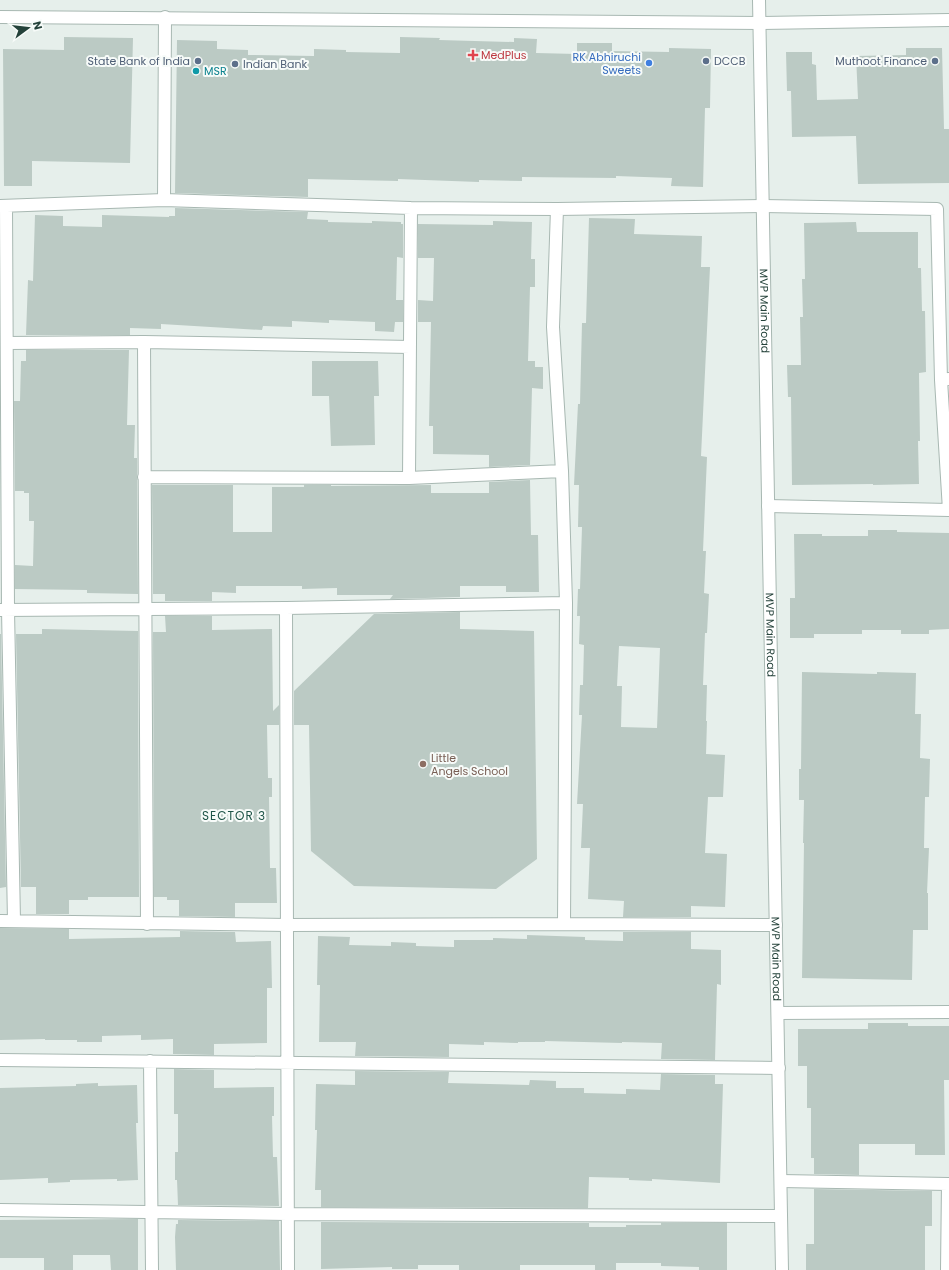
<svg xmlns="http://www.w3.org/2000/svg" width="949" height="1270" font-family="Poppins,sans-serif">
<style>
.building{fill:#bbcac4;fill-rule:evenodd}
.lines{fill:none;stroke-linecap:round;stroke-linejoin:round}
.minor-casing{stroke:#a8b8b2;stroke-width:14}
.tertiary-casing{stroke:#a8b8b2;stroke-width:14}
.minor{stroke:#fff;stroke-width:12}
.tertiary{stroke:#fff;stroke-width:12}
.health-dot{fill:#e0444e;stroke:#f7fbf9;stroke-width:1.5}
.service-dot{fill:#5c6f8a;stroke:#f7fbf9;stroke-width:1.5}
.shop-dot{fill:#3f7fe0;stroke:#f7fbf9;stroke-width:1.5}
.culture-dot{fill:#0f9aa8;stroke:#f7fbf9;stroke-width:1.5}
.education-dot{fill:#8d6e63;stroke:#f7fbf9;stroke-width:1.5}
.labels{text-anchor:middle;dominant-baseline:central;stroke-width:4;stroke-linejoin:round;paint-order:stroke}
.health-label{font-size:11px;fill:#be3a42;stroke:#f7fbf9;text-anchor:start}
.shop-label{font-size:11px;fill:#366cbe;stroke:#f7fbf9;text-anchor:end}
.service-label{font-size:11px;fill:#4e5e75;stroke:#f7fbf9;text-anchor:end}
.culture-label{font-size:11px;fill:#0d838f;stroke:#f7fbf9;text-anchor:start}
.street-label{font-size:11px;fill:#24423a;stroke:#f7fbf9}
.education-label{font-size:11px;fill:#785e54;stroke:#f7fbf9;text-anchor:start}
.neighbourhood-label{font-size:12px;letter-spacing:1px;fill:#1f5548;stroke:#f7fbf9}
</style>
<rect width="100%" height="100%" fill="#e6efeb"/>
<path class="building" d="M 64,37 L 133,38 L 130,163 L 32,161 L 32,186 L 4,186 L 3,49 L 64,50 Z
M 400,37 L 440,38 L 439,40 L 514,42 L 514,38 L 537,39 L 536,53 L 577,54 L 577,43 L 612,43 L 612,51 L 669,52 L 669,48 L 711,49 L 710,108 L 705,108 L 703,187 L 671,186 L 672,178 L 616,176 L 616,178 L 522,177 L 522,181 L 479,180 L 479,182 L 398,179 L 398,181 L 308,179 L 308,197 L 175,193 L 177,40 L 217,41 L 217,49 L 248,50 L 248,55 L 314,56 L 314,49 L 346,50 L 346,52 L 400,53 Z
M 906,48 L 942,48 L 944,129 L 949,129 L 949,183 L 858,184 L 856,136 L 792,137 L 791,91 L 787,91 L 786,52 L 812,52 L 812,64 L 816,65 L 817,100 L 858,99 L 856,56 L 906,55 Z
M 175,208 L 308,212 L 307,219 L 328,220 L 328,222 L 372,223 L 372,221 L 401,222 L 401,224 L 403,224 L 403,258 L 397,257 L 396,300 L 403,300 L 403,322 L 395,322 L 394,332 L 375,331 L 375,322 L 329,320 L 329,323 L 292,321 L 292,327 L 263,326 L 262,330 L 161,324 L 161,329 L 130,328 L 130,335 L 26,335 L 28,280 L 33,281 L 35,215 L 63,216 L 63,226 L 102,227 L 102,215 L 169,217 L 169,216 L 175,216 Z
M 589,218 L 635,219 L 634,234 L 702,236 L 701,267 L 710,267 L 701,456 L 707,457 L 703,551 L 706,551 L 704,593 L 709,594 L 707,633 L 705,633 L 703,685 L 707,685 L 706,721 L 707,721 L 706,754 L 725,755 L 723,797 L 708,797 L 705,853 L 727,854 L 725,907 L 691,906 L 691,917 L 623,917 L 624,901 L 588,899 L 590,848 L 581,848 L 583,804 L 577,804 L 582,715 L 579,715 L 580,685 L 583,685 L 584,645 L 579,644 L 580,616 L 577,616 L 578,589 L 580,589 L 582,527 L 578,527 L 579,485 L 574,485 L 578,404 L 580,404 L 582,323 L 586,323 ZM 619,646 L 660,648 L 657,728 L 621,727 L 622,686 L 617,686 Z
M 493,221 L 532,222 L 531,259 L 535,259 L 535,287 L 530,287 L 528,361 L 535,361 L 535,367 L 543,367 L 543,389 L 532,388 L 530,465 L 489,467 L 489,455 L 433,454 L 433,426 L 429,426 L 431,322 L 418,322 L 418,300 L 433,301 L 434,258 L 418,258 L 418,224 L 493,225 Z
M 856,222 L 857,232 L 918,232 L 918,268 L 921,268 L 922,311 L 925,311 L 926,372 L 919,373 L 920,441 L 918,441 L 919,484 L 873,485 L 873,484 L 792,485 L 791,397 L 788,397 L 787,365 L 801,365 L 800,317 L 803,317 L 802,279 L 805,279 L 804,223 Z
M 26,350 L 129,350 L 127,425 L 135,425 L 134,458 L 137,458 L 138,594 L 87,593 L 87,590 L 15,589 L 15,565 L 33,566 L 34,521 L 29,521 L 29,493 L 24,493 L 24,491 L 15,491 L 14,401 L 20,401 L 21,361 L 26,361 Z
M 312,361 L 378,361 L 379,396 L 374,396 L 375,445 L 331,446 L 329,396 L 312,396 Z
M 530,480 L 531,535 L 538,535 L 539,592 L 506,592 L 506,586 L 460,586 L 460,597 L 390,599 L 393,595 L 337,595 L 337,588 L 302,589 L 302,586 L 236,586 L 236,593 L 212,592 L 212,601 L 165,601 L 165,594 L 153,594 L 152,485 L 233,485 L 233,532 L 272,532 L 272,487 L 304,487 L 304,485 L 331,485 L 331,486 L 431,485 L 431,493 L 489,493 L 489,482 Z
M 868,530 L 897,530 L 897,532 L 949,533 L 949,629 L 929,630 L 929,634 L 901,634 L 901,630 L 862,630 L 862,634 L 814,634 L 814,638 L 790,638 L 790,598 L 795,598 L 794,534 L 822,534 L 822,536 L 868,536 Z
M 460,612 L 460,629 L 534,631 L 537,859 L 496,889 L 354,886 L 311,851 L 309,725 L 294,725 L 294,691 L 374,614 Z
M 165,616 L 212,616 L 212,630 L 272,629 L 273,711 L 279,705 L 279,725 L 267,725 L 268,778 L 272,778 L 272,797 L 269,797 L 270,868 L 276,868 L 277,903 L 235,903 L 235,917 L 179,916 L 179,900 L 167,900 L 167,897 L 154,897 L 153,632 L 166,632 Z
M 42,629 L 138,631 L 139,897 L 88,897 L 88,900 L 69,900 L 69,914 L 36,914 L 36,887 L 21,887 L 16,634 L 42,634 Z
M 0,634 L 1,634 L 6,887 L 0,888 Z
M 802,672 L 877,674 L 877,672 L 916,673 L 915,714 L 921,714 L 920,758 L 930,759 L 929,797 L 925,797 L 924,848 L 929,848 L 927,893 L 928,893 L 928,930 L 913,930 L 912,980 L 802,978 L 804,843 L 803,843 L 804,800 L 799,800 L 799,769 L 801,769 Z
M 0,928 L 69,929 L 69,939 L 180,937 L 180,931 L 235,932 L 236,942 L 271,941 L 272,988 L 267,988 L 267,1043 L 214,1044 L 214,1055 L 173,1054 L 173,1039 L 141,1040 L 141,1035 L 102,1036 L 102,1042 L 77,1042 L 77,1040 L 45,1040 L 45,1039 L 0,1040 Z
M 623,932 L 691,932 L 691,949 L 721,950 L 721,985 L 717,984 L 715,1060 L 661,1059 L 662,1043 L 622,1042 L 622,1043 L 545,1041 L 545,1042 L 518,1042 L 518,1043 L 484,1042 L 484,1045 L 449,1044 L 449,1057 L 355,1056 L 356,1042 L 319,1042 L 320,985 L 317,985 L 318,936 L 350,937 L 349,945 L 391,946 L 391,942 L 416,943 L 416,946 L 454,947 L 454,940 L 493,940 L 493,938 L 527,939 L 527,935 L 585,937 L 585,940 L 623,941 Z
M 868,1023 L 908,1023 L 908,1026 L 949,1026 L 949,1080 L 944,1080 L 945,1155 L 915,1155 L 915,1144 L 859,1144 L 859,1175 L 814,1174 L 814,1158 L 811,1158 L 811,1108 L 807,1108 L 807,1066 L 798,1066 L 798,1029 L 868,1029 Z
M 174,1069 L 214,1070 L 214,1088 L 274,1087 L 274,1116 L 272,1116 L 273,1157 L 277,1157 L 279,1206 L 178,1205 L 177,1180 L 175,1180 L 175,1152 L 178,1152 L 178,1114 L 174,1114 Z
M 355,1071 L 449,1072 L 448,1083 L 529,1085 L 530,1080 L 556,1081 L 556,1088 L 584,1088 L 584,1093 L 626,1094 L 626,1089 L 660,1090 L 661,1074 L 715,1075 L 715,1084 L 723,1084 L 720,1183 L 652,1179 L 652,1181 L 629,1180 L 629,1178 L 589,1177 L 588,1208 L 321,1207 L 321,1190 L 315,1190 L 317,1130 L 315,1130 L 316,1084 L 355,1085 Z
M 98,1083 L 98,1086 L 137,1085 L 138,1123 L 136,1123 L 138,1180 L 117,1181 L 117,1179 L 70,1180 L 70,1182 L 48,1183 L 48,1178 L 0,1180 L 0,1088 L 76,1086 L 76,1084 Z
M 814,1189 L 932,1191 L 932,1226 L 925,1226 L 925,1270 L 806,1270 L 806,1244 L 814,1244 Z
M 138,1219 L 138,1270 L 111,1270 L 110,1255 L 73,1255 L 73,1270 L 44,1270 L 44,1258 L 0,1258 L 0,1220 Z
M 178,1220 L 279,1221 L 280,1270 L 176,1270 L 175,1237 L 176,1224 L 178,1224 Z
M 321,1222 L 589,1223 L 589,1227 L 626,1227 L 626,1225 L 661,1225 L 661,1223 L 727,1223 L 727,1270 L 699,1270 L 699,1267 L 661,1266 L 661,1263 L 616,1263 L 616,1270 L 595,1270 L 595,1265 L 520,1265 L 520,1270 L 459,1270 L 459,1265 L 418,1265 L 418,1269 L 392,1269 L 392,1267 L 321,1269 Z"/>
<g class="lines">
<defs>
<path id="minor" d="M 164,200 L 165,17
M 0,206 L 164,200 L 411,208 L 557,209 L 763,206 L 937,209 L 941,380 L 949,379
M 6,206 L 8,610 L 14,921
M 144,342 L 147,924
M 7,343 L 144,342 L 410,347
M 941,380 L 949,510
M 144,477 L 409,478 L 562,471
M 409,478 L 411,208
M 768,506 L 949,510
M 286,608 L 288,1270
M 1,610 L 286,608 L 566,603
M 0,921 L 287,925 L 564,924 L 566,603 L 562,471 L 553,327 L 557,209
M 564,924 L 776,925
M 778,1013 L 949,1012
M 0,1060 L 779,1068
M 150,1061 L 152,1270
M 781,1181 L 948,1184 L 947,1270
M 0,1210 L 287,1214 L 781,1216"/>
<g id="tertiary">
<path id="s1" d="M 759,0 L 782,1270"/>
<path d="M 0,17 L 760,23 L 949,20"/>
</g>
</defs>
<use href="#minor" class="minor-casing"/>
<use href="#tertiary" class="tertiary-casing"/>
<use href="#minor" class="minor"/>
<use href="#tertiary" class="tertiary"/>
</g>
<path class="health-dot" d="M471 49h4v4h4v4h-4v4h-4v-4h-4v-4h4z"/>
<g class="service-dot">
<circle cx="198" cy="61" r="4"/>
<circle cx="706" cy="61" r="4"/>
<circle cx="935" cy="61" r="4"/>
<circle cx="235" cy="64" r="4"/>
</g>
<circle class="shop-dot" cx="649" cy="63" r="4"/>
<circle class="culture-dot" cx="196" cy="71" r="4"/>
<circle class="education-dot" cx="423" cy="764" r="4"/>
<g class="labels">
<g class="health-label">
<text x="481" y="55">MedPlus</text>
</g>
<g class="shop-label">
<text x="641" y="57">RK Abhiruchi<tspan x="641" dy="13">Sweets</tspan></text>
</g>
<g class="service-label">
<text x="190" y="61">State Bank of India</text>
<text x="714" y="61" text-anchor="start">DCCB</text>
<text x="927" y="61">Muthoot Finance</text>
<text x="243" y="64" text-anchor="start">Indian Bank</text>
</g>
<g class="culture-label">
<text x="204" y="71">MSR</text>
</g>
<g class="street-label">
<text stroke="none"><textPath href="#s1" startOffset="311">MVP Main Road</textPath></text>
<text stroke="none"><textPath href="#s1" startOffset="635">MVP Main Road</textPath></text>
<text stroke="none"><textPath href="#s1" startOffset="959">MVP Main Road</textPath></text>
</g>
<g class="education-label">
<text x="431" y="758">Little<tspan x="431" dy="13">Angels School</tspan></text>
</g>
<g class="neighbourhood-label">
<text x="234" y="815">SECTOR 3</text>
</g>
</g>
<g transform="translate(28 28) rotate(75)" stroke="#f7fbf9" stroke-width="3" paint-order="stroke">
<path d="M0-3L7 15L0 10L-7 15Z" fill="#24423a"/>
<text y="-6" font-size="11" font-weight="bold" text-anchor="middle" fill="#24423a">N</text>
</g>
</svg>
